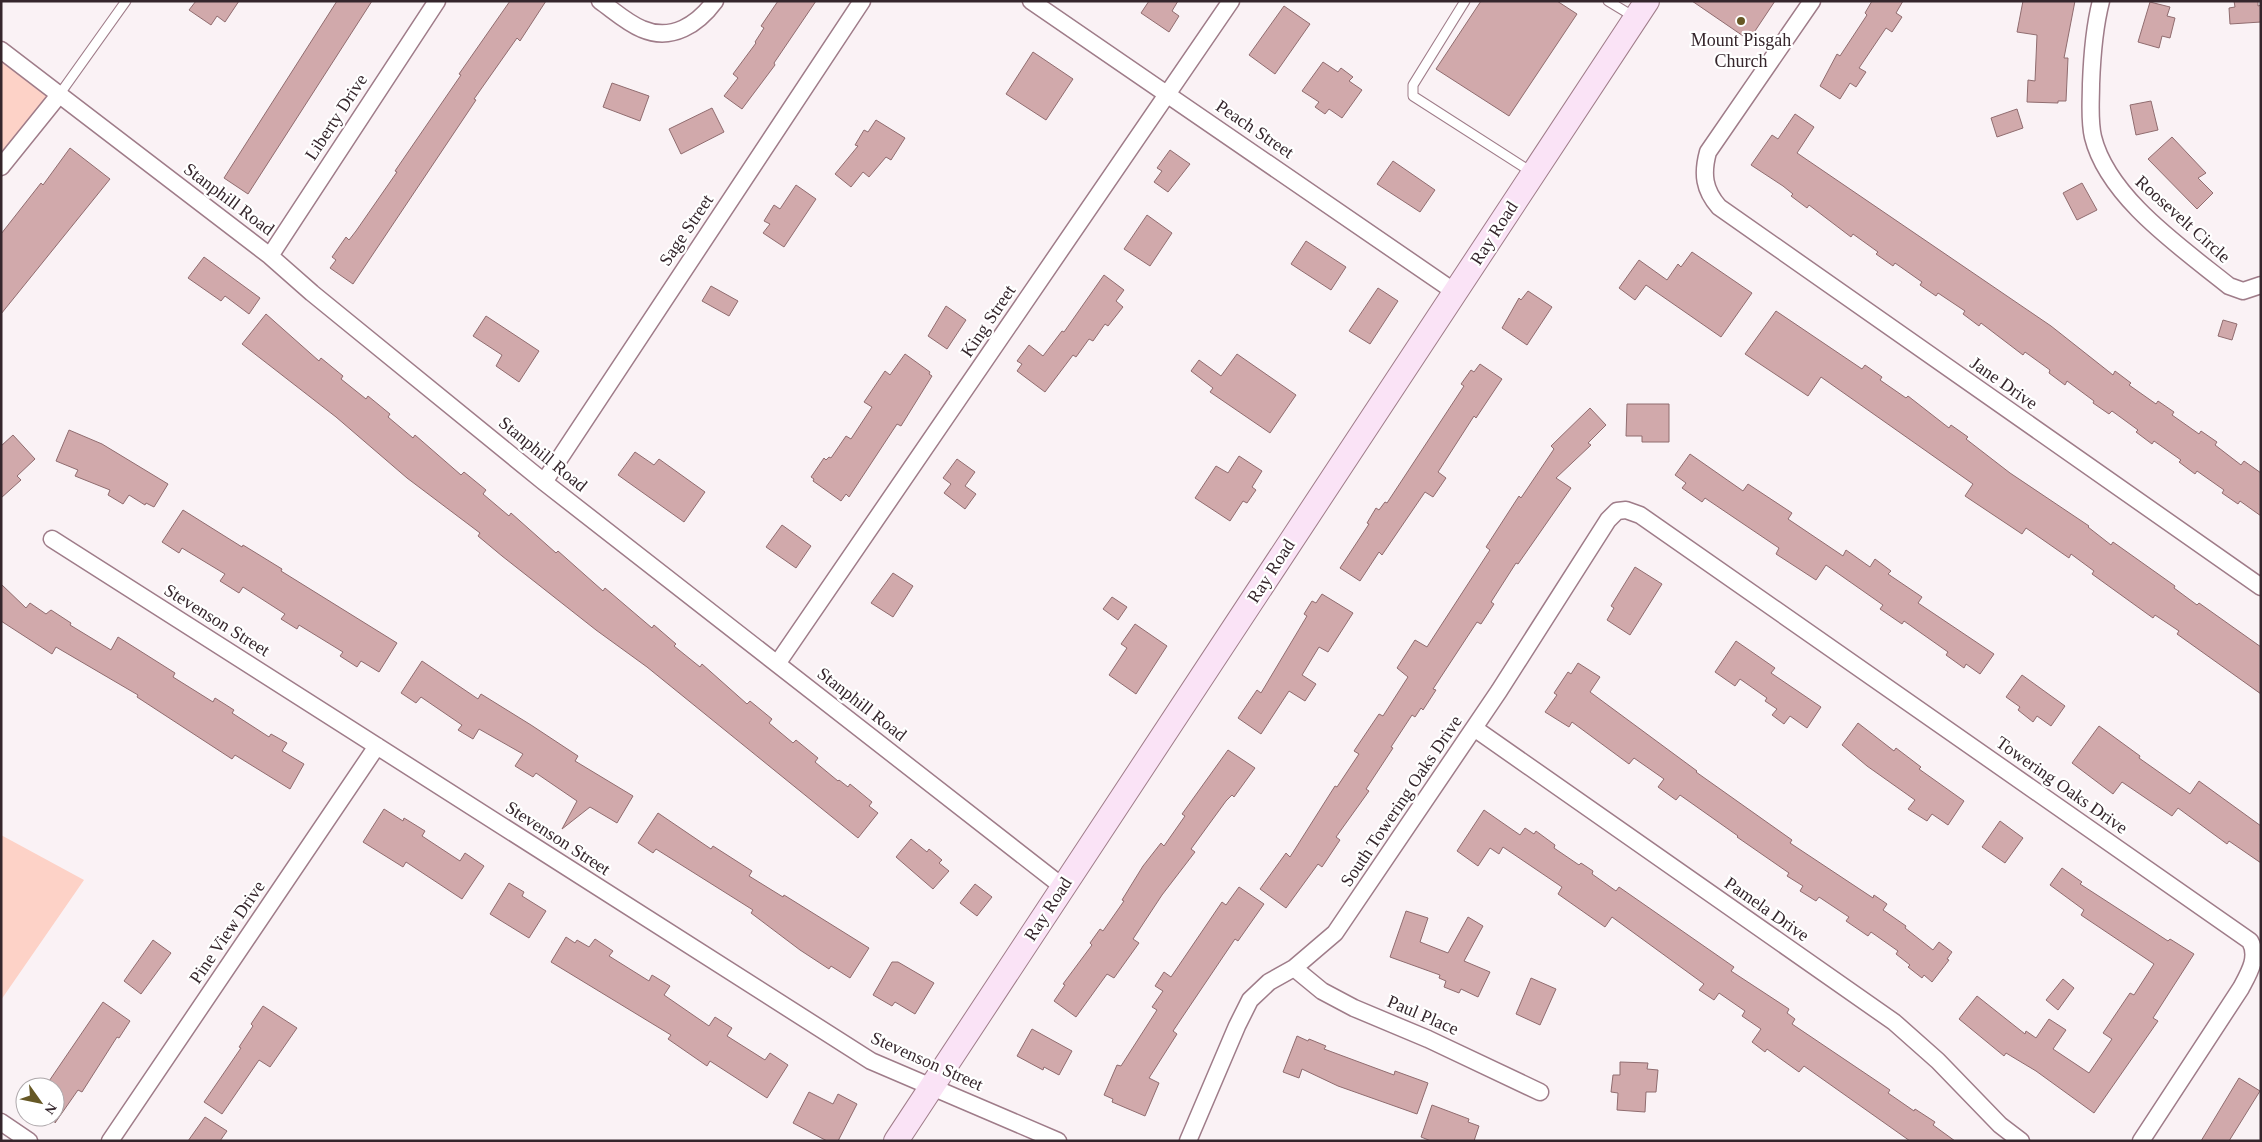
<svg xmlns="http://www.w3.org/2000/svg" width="2262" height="1142" font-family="'Times New Roman',serif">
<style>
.green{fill:#fdd2c7}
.building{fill:#d1a9ab;stroke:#906c6f}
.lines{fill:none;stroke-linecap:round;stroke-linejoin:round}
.lane-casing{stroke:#9f7c89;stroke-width:11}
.street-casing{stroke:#9f7c89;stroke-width:19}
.secondary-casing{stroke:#9f7c89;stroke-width:26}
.lane{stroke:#fff;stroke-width:9}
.street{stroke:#fff;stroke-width:16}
.secondary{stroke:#fae3f6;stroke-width:24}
.poi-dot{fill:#665825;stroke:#fff;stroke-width:2}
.labels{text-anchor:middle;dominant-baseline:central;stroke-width:4.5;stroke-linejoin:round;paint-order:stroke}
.poi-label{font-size:18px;fill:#35262c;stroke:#fff}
.street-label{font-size:18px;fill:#35262c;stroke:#fff}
</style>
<rect width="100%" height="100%" fill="#faf2f5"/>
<path class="green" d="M 1,51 L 59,95 L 1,167 Z
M 1,835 L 84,880 L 1,1000 Z"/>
<path class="building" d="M 196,1 L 239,1 L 225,22 L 217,16 L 211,25 L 189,10 Z
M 337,1 L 372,1 L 248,194 L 224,178 Z
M 510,1 L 546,1 L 520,41 L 517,38 L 474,99 L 476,100 L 353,284 L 330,268 L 336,260 L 332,257 L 346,237 L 349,240 L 356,231 L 397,172 L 395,171 L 461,75 L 459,74 Z
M 778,1 L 816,1 L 774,63 L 775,65 L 742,109 L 724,96 L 738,78 L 733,74 L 756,43 L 755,42 L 764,28 L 761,26 Z
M 1149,1 L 1178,1 L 1172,11 L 1179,16 L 1169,32 L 1141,13 Z
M 1481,1 L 1557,1 L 1577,14 L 1509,116 L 1436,69 Z
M 1692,1 L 1775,1 L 1749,40 Z
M 1872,1 L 1903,1 L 1896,13 L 1902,17 L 1892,32 L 1886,28 L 1859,68 L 1866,72 L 1856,87 L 1850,83 L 1840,99 L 1820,86 L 1837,54 L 1840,56 L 1867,15 L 1865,13 Z
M 2023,1 L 2075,1 L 2064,58 L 2068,58 L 2066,101 L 2058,101 L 2058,103 L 2027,102 L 2028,80 L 2035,81 L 2037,35 L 2017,32 Z
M 2234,1 L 2258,1 L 2258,6 L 2261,5 L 2261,22 L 2230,24 L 2229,8 L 2235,7 Z
M 2150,2 L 2170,7 L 2167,16 L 2175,18 L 2170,38 L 2162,36 L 2159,48 L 2138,42 Z
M 1284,6 L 1310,24 L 1275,74 L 1249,55 Z
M 1033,52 L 1073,79 L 1046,120 L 1006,94 Z
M 1323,62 L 1338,72 L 1341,68 L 1353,77 L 1349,81 L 1362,90 L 1342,118 L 1329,109 L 1325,114 L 1315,107 L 1319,102 L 1302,91 Z
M 612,83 L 649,96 L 640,121 L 603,107 Z
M 2151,101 L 2158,130 L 2136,135 L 2130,105 Z
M 712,108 L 724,132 L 681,154 L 669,129 Z
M 2017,109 L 2023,128 L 1997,137 L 1991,118 Z
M 1795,114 L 1814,127 L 1797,153 L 2051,326 L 2113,375 L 2115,371 L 2131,383 L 2129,385 L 2156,404 L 2158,401 L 2174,412 L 2172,415 L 2199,434 L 2201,431 L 2217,442 L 2215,445 L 2241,465 L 2244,461 L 2261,473 L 2261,516 L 2240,501 L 2238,504 L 2222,493 L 2224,490 L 2197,471 L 2195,474 L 2179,462 L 2181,460 L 2154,441 L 2152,444 L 2136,432 L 2138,430 L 2112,411 L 2109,414 L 2093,403 L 2094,401 L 2067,381 L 2065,385 L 2049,373 L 2050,370 L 2025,352 L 2023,355 L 1981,323 L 1979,326 L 1963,314 L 1965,311 L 1938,293 L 1936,296 L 1920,285 L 1922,282 L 1895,263 L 1893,266 L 1876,254 L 1878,252 L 1853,234 L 1851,237 L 1809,205 L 1807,208 L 1791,196 L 1793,194 L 1783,186 L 1751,165 L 1772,135 L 1778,139 Z
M 876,120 L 905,138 L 891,160 L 886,157 L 869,177 L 863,172 L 851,187 L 835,174 L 858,146 L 855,145 L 864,130 L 868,132 Z
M 2172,137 L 2206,173 L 2198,178 L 2213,193 L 2197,209 L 2148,159 Z
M 70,148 L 110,179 L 1,314 L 1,234 L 41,183 L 43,185 Z
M 1170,150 L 1190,164 L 1168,192 L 1154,182 L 1162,171 L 1157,168 Z
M 1393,161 L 1435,190 L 1420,212 L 1377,184 Z
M 2082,183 L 2097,210 L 2077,220 L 2063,193 Z
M 796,185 L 816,199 L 784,247 L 763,233 L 770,224 L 764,221 L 774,205 L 780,209 Z
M 1147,215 L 1172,233 L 1150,266 L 1124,249 Z
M 1306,241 L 1346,267 L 1331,290 L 1291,264 Z
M 1692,252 L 1752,293 L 1721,337 L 1646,285 L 1635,300 L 1619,288 L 1639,260 L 1667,280 L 1678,264 L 1681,267 Z
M 204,257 L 260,298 L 249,314 L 225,296 L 221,301 L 188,278 Z
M 1104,275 L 1124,290 L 1116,301 L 1123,307 L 1108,326 L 1105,324 L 1093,341 L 1089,339 L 1076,357 L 1073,355 L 1045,392 L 1017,371 L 1022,364 L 1017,361 L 1029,345 L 1043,356 L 1062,331 L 1064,332 Z
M 711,286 L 738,301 L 729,316 L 702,301 Z
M 1378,288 L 1398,301 L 1370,344 L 1349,331 Z
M 1528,291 L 1552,307 L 1527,345 L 1502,328 L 1519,298 L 1521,300 Z
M 946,306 L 966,320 L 947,349 L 928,336 Z
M 1776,311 L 1862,369 L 1865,365 L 1882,377 L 1880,380 L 1906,398 L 1908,396 L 1949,428 L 1951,425 L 1968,437 L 1966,439 L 2010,473 L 2089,526 L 2088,527 L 2111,545 L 2113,542 L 2175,586 L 2174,588 L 2197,605 L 2199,603 L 2261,647 L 2261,694 L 2177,634 L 2179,631 L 2155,615 L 2153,618 L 2092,574 L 2094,571 L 2071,554 L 2069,558 L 2026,528 L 2022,534 L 1965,496 L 1973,484 L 1821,377 L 1808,396 L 1745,354 Z
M 266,314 L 319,361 L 321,358 L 343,376 L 341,379 L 366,399 L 368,396 L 390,414 L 388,417 L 413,438 L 415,435 L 461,475 L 464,472 L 486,490 L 483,494 L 509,516 L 511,513 L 556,553 L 558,551 L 603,591 L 605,588 L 652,628 L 654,625 L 676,644 L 674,646 L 700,667 L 702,664 L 747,704 L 750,701 L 772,719 L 769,723 L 793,743 L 796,740 L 818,758 L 815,762 L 838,781 L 839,780 L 848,787 L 850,784 L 872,802 L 869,806 L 878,813 L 858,838 L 647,667 L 596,630 L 502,556 L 478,536 L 480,533 L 407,478 L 336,417 L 242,344 Z
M 486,316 L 539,351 L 519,382 L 496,366 L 502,355 L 473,336 Z
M 2223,320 L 2237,324 L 2232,340 L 2218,336 Z
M 905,354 L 930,372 L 929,374 L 932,376 L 901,426 L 897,424 L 849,497 L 846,494 L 841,501 L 813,481 L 814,479 L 811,477 L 824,458 L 826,460 L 829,457 L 831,458 L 846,436 L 851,439 L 872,407 L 864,402 L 885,371 L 890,375 Z
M 1237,354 L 1296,395 L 1270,433 L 1210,392 L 1213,388 L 1191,371 L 1199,360 L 1221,376 Z
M 1480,364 L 1502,379 L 1476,418 L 1474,416 L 1438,472 L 1446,478 L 1433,497 L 1425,492 L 1382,555 L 1379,552 L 1360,581 L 1340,568 L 1369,524 L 1367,523 L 1376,508 L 1379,510 L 1385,502 L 1387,503 L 1464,386 L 1461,384 L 1471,370 L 1474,372 Z
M 1627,404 L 1669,404 L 1669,442 L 1642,442 L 1642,436 L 1626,436 Z
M 1590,408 L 1606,425 L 1588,443 L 1591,445 L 1556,478 L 1571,488 L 1518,564 L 1516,563 L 1491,602 L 1494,604 L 1481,624 L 1477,622 L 1433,689 L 1436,690 L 1423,710 L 1421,708 L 1415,717 L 1412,715 L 1391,747 L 1393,748 L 1366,789 L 1369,791 L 1336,837 L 1340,840 L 1322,867 L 1318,864 L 1286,908 L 1260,889 L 1286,853 L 1290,857 L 1335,786 L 1337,787 L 1359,754 L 1354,751 L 1379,714 L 1383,716 L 1408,677 L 1397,668 L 1415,640 L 1427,647 L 1490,550 L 1486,547 L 1519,496 L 1521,498 L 1554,449 L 1551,446 Z
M 69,430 L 102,444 L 168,484 L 154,507 L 146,503 L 145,505 L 129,495 L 123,504 L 108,495 L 110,490 L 75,476 L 78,470 L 56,461 Z
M 13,435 L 35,459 L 17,476 L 21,480 L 1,498 L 1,446 Z
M 635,452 L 654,465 L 659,459 L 705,492 L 684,522 L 618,475 Z
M 1690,454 L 1743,491 L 1748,484 L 1792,513 L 1788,519 L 1843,556 L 1846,550 L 1870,567 L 1875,559 L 1891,571 L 1888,574 L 1922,597 L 1918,603 L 1994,654 L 1980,674 L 1966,664 L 1964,668 L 1946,655 L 1948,652 L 1904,621 L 1902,624 L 1880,609 L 1883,605 L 1826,565 L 1816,580 L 1776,554 L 1779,548 L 1705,498 L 1702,502 L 1682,488 L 1686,483 L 1675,475 Z
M 1239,456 L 1262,471 L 1252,487 L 1256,490 L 1247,503 L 1243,501 L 1230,521 L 1195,498 L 1216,466 L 1228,473 Z
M 957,459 L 975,472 L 965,486 L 976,494 L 965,509 L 944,493 L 951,484 L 943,478 Z
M 183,510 L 242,547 L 243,545 L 282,569 L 281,571 L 397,643 L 379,672 L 361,661 L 357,667 L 340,656 L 343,652 L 299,625 L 297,629 L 281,619 L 285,614 L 243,587 L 239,593 L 220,581 L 225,574 L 182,548 L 179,553 L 162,542 Z
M 782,525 L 811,546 L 796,568 L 766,547 Z
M 1635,567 L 1662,584 L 1630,635 L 1607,620 L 1614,608 L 1611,606 Z
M 893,573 L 913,586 L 893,617 L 871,603 Z
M 1,584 L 26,608 L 30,603 L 46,614 L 51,610 L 71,623 L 70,625 L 111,650 L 118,637 L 175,673 L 173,677 L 213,702 L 215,698 L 234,710 L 232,713 L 269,737 L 271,734 L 287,743 L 282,751 L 304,764 L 290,789 L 235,755 L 232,759 L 137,697 L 138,695 L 56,647 L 52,654 L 1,621 Z
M 1322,594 L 1353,613 L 1328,652 L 1319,647 L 1302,675 L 1316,684 L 1305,701 L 1289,691 L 1261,734 L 1238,718 L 1257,690 L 1261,693 L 1307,616 L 1304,614 L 1312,601 L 1316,603 Z
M 1112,597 L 1127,607 L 1118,620 L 1103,609 Z
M 1135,624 L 1167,646 L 1136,694 L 1109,675 L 1127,648 L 1121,644 Z
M 1736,641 L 1775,668 L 1771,673 L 1821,707 L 1807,728 L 1790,716 L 1784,724 L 1772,715 L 1777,709 L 1765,701 L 1767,698 L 1740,679 L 1735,686 L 1715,672 Z
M 422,661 L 478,699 L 481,694 L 531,725 L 578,756 L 575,761 L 633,796 L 617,823 L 590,807 L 562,829 L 577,801 L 536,773 L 533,777 L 515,766 L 523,754 L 479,729 L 473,739 L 458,730 L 462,725 L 421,697 L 416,703 L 401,693 Z
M 1578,663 L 1600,677 L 1590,692 L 1697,771 L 1696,772 L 1792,840 L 1790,843 L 1873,898 L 1874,895 L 1887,904 L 1883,910 L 1906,926 L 1905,928 L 1933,950 L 1939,942 L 1952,952 L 1947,959 L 1949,960 L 1932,982 L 1924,975 L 1922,978 L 1908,967 L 1910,965 L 1896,954 L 1898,951 L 1871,932 L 1868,936 L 1846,921 L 1849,917 L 1819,897 L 1816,901 L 1800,891 L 1803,886 L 1787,876 L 1789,873 L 1737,837 L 1738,836 L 1680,795 L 1676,800 L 1658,787 L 1664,779 L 1634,758 L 1629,764 L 1572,722 L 1569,727 L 1545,712 L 1557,695 L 1554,693 L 1568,672 L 1571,674 Z
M 2022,675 L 2065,706 L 2051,726 L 2037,716 L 2033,722 L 2018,710 L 2020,707 L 2006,697 Z
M 1858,723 L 1894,751 L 1896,748 L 1921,767 L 1919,769 L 1964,801 L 1948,825 L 1932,814 L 1927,821 L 1908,809 L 1915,800 L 1867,766 L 1842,745 Z
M 2099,726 L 2140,756 L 2139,758 L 2190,794 L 2199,781 L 2261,826 L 2261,863 L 2229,841 L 2227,844 L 2178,808 L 2172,816 L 2122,782 L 2113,794 L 2072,763 Z
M 1228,750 L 1255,768 L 1234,797 L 1232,795 L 1226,801 L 1191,849 L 1195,852 L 1162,895 L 1133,939 L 1139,943 L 1114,978 L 1107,974 L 1076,1017 L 1054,1001 L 1065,985 L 1063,984 L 1092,945 L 1090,943 L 1100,929 L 1103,931 L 1124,901 L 1122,900 L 1143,866 L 1161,843 L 1164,846 L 1185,816 L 1182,814 Z
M 384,809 L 403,821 L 404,818 L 425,831 L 422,836 L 460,861 L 465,853 L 484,866 L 462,899 L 406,862 L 403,867 L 363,842 Z
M 1484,810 L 1520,835 L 1525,828 L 1534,834 L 1536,831 L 1555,845 L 1554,848 L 1579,865 L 1581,863 L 1593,871 L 1592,874 L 1616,891 L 1619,887 L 1734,967 L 1731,971 L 1789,1009 L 1787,1013 L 1795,1019 L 1792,1024 L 1890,1090 L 1888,1093 L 1914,1111 L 1915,1109 L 1935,1122 L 1933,1125 L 1955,1141 L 1910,1141 L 1804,1066 L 1799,1072 L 1767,1049 L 1765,1052 L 1752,1042 L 1761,1029 L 1742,1016 L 1745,1011 L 1719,993 L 1714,1000 L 1699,990 L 1704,984 L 1612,917 L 1605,927 L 1558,894 L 1562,887 L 1503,847 L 1499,854 L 1490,848 L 1478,866 L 1457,851 Z
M 658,813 L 711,849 L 713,846 L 752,871 L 749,876 L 783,897 L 784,895 L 869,948 L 850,978 L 831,966 L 829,969 L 800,950 L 751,913 L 753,910 L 656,849 L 653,853 L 638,843 Z
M 2000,821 L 2023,838 L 2005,863 L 1982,847 Z
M 911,839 L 927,852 L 929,849 L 942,860 L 939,863 L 949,871 L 933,889 L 896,857 Z
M 2062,868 L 2082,882 L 2080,884 L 2168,941 L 2170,939 L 2194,954 L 2153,1018 L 2158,1021 L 2094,1113 L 2036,1071 L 2006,1053 L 2004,1056 L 1959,1019 L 1977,996 L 2025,1034 L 2026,1031 L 2036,1038 L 2049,1019 L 2066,1030 L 2053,1049 L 2089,1073 L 2102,1054 L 2112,1039 L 2103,1033 L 2130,993 L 2134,995 L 2154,964 L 2081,915 L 2084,910 L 2050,885 Z
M 509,883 L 524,892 L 522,896 L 546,911 L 529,938 L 490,914 Z
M 975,884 L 992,897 L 977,916 L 960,903 Z
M 1239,887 L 1264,904 L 1238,941 L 1235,939 L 1173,1031 L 1177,1034 L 1149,1078 L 1159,1083 L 1145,1116 L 1112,1102 L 1113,1099 L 1104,1095 L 1117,1065 L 1121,1066 L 1157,1010 L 1152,1007 L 1163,991 L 1155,986 L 1164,972 L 1171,977 L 1222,902 L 1226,905 Z
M 1406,911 L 1428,918 L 1420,942 L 1448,953 L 1468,917 L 1483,926 L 1464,961 L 1490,972 L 1478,997 L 1461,989 L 1459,993 L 1444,987 L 1446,981 L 1439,978 L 1440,975 L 1390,957 Z
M 566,937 L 575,943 L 577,940 L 589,947 L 595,939 L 613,951 L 609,956 L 649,981 L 652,975 L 670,986 L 664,995 L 709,1026 L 715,1017 L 732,1028 L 727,1036 L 765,1060 L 770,1053 L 788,1065 L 767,1098 L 710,1061 L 707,1066 L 668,1039 L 671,1035 L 551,962 Z
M 153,940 L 171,953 L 141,994 L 124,981 Z
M 892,962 L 898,962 L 934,983 L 915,1014 L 895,1002 L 892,1006 L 873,995 Z
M 1531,978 L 1556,989 L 1540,1025 L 1516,1014 Z
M 2063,979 L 2074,988 L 2058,1010 L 2046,1000 Z
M 103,1002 L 130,1021 L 119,1038 L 117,1037 L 82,1092 L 78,1090 L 55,1123 L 55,1087 L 45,1087 Z
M 263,1006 L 297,1028 L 270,1067 L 259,1060 L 222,1114 L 204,1102 L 241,1048 L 239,1047 L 253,1026 L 251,1024 Z
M 1032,1029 L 1072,1051 L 1059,1075 L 1044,1067 L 1043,1070 L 1017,1056 Z
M 1297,1036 L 1308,1041 L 1309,1039 L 1326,1046 L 1324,1049 L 1394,1075 L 1395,1071 L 1428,1083 L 1417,1114 L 1338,1086 L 1302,1069 L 1299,1078 L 1283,1072 Z
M 1620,1062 L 1648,1063 L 1647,1069 L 1658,1070 L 1656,1092 L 1646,1092 L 1645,1112 L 1617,1110 L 1618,1093 L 1611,1092 L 1613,1075 L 1620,1075 Z
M 2239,1078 L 2260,1091 L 2229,1141 L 2201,1141 Z
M 809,1092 L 833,1104 L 838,1094 L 857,1104 L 838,1141 L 827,1141 L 793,1123 Z
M 1432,1105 L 1469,1119 L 1468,1122 L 1479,1126 L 1474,1141 L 1431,1141 L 1421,1137 Z
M 205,1117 L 227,1131 L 220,1141 L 188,1141 Z"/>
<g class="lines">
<defs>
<path id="lane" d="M 1465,1 L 1413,85 L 1413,96 L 1533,173
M 1608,1 L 1636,18
M 59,95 L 126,1"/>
<path id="street" d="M 600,1 C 613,10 627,23 642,29 C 672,42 698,24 715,1
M 1031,1 L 1455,292
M 1812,1 L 1708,152 C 1702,174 1704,190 1719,207 L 2261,587
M 2101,1 C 2094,28 2092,56 2091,84 C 2091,101 2089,120 2093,137 C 2108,198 2182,248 2229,286 L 2243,291 L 2261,285
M 1,50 L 270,256 L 312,293 L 544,482 L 1063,887
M 1,167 L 59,95
M 270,256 L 437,1
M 544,482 L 862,1
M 52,539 L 871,1061 L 1058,1141
M 777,664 L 1231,1
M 1474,728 L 1894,1022 L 1938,1061 L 2000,1125 L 2021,1141
M 1294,968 L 1322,991 L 1354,1008 L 1428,1039 L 1540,1092
M 1,1122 L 29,1141
M 110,1141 L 377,746
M 1188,1141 L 1237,1026 L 1250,1000 L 1269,982 L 1294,968 L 1335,933 L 1499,691 L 1608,520 L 1617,511 L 1626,510 L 1640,515 L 2250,941 C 2259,957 2249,973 2241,988 L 2141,1141"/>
<path id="secondary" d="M 896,1141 L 1647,1"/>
</defs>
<use href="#lane" class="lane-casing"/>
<use href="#street" class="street-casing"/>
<use href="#secondary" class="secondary-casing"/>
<use href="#lane" class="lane"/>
<use href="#street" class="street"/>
<use href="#secondary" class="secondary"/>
</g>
<circle class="poi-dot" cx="1741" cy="21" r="5"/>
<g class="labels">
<g class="poi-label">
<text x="1741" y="40">Mount Pisgah<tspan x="1741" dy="21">Church</tspan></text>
</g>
<g class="street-label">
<text transform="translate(336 117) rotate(-57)">Liberty Drive</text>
<text transform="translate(1255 129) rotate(34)">Peach Street</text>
<text transform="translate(229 199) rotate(37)">Stanphill Road</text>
<text transform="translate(2183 219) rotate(42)">Roosevelt Circle</text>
<text transform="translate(686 230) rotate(-56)">Sage Street</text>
<text transform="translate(1494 233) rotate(-57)">Ray Road</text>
<text transform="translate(988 321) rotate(-56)">King Street</text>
<text transform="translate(2004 383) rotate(35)">Jane Drive</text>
<text transform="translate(543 454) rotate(39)">Stanphill Road</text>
<text transform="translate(1271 571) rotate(-57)">Ray Road</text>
<text transform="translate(217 620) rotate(32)">Stevenson Street</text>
<text transform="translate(862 704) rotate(38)">Stanphill Road</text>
<text transform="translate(2062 785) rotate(35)">Towering Oaks Drive</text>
<text transform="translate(1401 801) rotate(-56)">South Towering Oaks Drive</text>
<text transform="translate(558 838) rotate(33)">Stevenson Street</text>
<text transform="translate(1048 909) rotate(-57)">Ray Road</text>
<text transform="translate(1767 909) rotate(35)">Pamela Drive</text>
<text transform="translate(227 932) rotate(-56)">Pine View Drive</text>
<text transform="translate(1423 1015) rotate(23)">Paul Place</text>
<text transform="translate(927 1061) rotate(24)">Stevenson Street</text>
</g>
</g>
<rect width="2262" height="1142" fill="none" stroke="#35262c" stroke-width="5"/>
<g transform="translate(40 1102) rotate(123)"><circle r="24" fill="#ffffff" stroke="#aea8ab"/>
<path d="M0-4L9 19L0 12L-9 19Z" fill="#665825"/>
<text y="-8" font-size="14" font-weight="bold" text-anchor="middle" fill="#35262c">N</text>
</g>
</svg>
